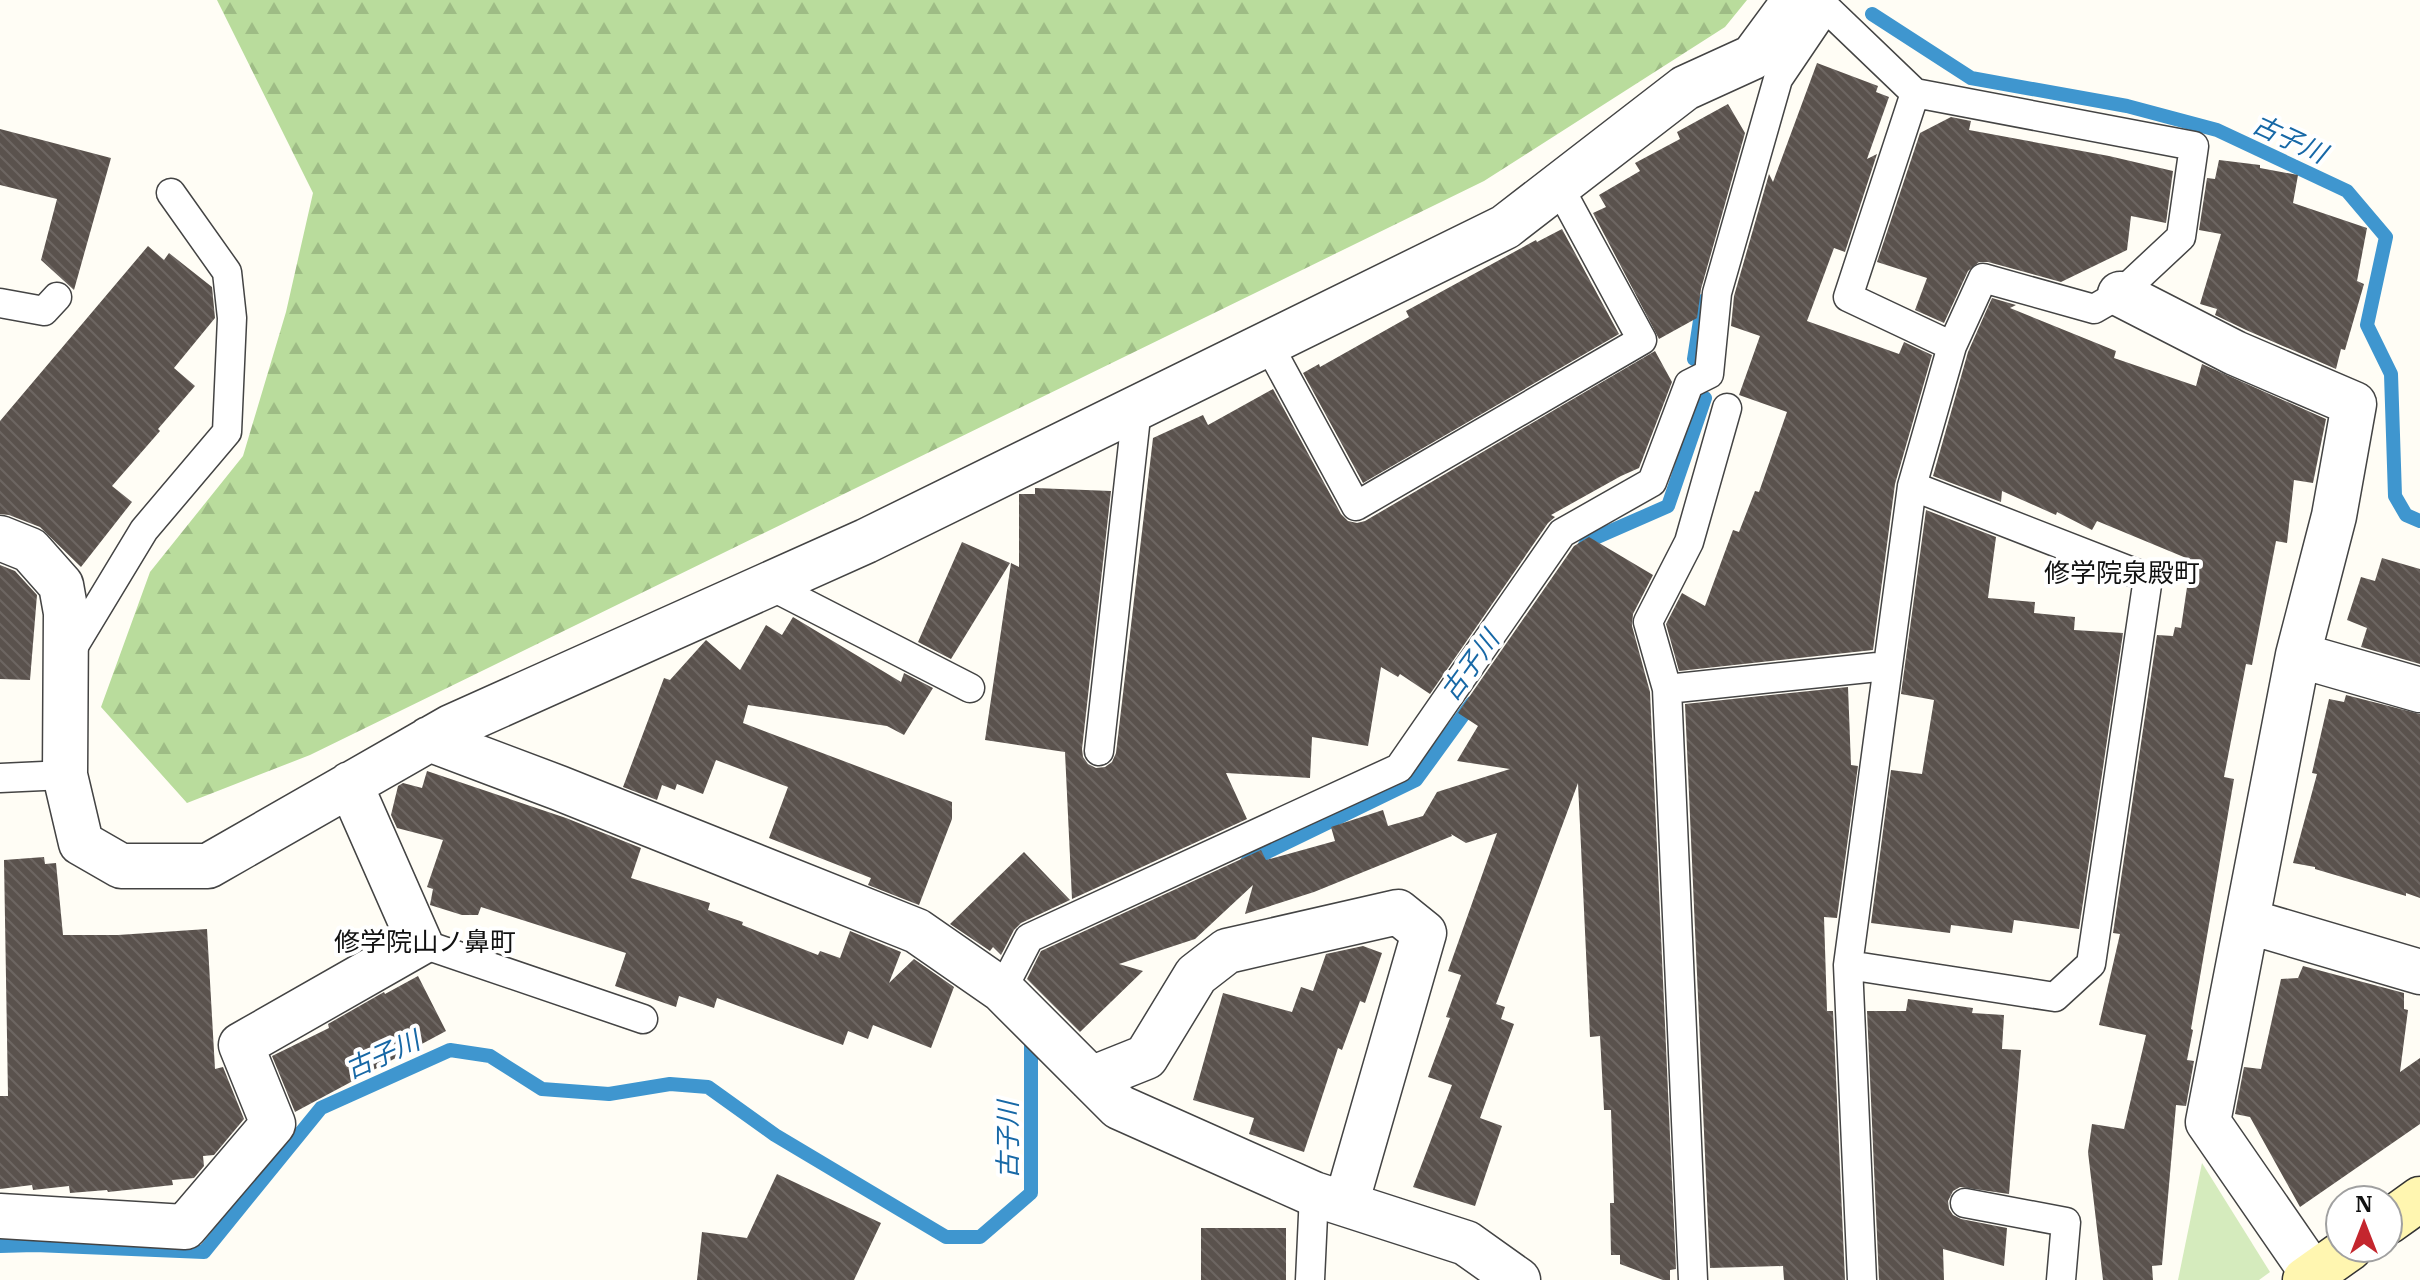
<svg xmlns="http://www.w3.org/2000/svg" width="2420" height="1280" font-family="'IBM Plex Serif','Noto Sans JP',serif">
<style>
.green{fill:#d5ebbd}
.forest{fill:url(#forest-firs)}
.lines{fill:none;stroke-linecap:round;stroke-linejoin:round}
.stream{stroke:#3f96cf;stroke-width:14}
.building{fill:url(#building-back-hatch)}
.lane-casing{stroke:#444;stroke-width:31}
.street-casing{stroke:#444;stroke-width:47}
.secondary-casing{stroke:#333;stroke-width:47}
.lane{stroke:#fff;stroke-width:28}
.street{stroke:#fff;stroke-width:44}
.secondary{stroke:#fff6b0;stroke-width:44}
.labels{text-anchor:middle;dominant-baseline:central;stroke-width:8;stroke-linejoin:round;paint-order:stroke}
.water-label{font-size:26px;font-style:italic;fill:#1768a6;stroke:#fff}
.neighbourhood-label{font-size:26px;fill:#111;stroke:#fff}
</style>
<defs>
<pattern id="forest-firs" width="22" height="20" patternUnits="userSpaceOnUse" patternTransform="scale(2)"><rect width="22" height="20" fill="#b9dc9c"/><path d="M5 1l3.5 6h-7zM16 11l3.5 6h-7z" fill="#9ebc85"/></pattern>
<pattern id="building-back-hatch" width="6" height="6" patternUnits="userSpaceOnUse" patternTransform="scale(2)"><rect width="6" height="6" fill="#5a524d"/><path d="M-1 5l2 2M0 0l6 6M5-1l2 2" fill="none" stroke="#6d6662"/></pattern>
</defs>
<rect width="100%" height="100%" fill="#fffdf5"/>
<path class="green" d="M 2202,1163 L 2270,1272 L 2259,1280 L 2178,1280 Z"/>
<path class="forest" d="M 217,0 L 1747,0 L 1725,27 L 1484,181 L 310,755 L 187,803 L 101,707 L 150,572 L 243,456 L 286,312 L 313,193 Z"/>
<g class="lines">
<path class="stream" d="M 1872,14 L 1971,78 L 2127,106 L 2217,130 L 2347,191 L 2386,237 L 2367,325 L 2391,374 L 2395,496 L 2406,515 L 2420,521
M 1694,359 L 1703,301
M 1580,553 L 1588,541 L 1668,506 L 1705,398
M 1247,862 L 1416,780 L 1472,703
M 0,1246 L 35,1245 L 204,1252 L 321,1108 L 450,1050 L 490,1056 L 542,1089 L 609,1094 L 670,1084 L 708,1087 L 775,1135 L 946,1237 L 980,1237 L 1031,1193 L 1031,1033"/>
</g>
<path class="building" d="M 1817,63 L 1878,86 L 1876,92 L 1889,97 L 1867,159 L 1877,154 L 1845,252 L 1834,248 L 1807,321 L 1899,354 L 1904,342 L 1932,355 L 1895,484 L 1873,650 L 1679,671 L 1666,624 L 1682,593 L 1705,606 L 1733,530 L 1739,532 L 1755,491 L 1759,492 L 1787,412 L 1739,395 L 1760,336 L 1731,326 L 1734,296 L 1769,174 L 1773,182 Z
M 1728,104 L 1745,133 L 1701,289 L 1697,318 L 1659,339 L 1593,213 L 1606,207 L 1599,195 L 1640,171 L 1635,163 L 1680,139 L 1677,132 Z
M 1951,117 L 1971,121 L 1969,130 L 2109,156 L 2173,171 L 2166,223 L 2131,216 L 2127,250 L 2061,282 L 1988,262 L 1979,262 L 1968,271 L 1944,323 L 1915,310 L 1927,278 L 1877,262 L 1920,133 Z
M 0,129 L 111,158 L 74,290 L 41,260 L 57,199 L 0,185 Z
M 2219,160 L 2260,165 L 2260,168 L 2298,175 L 2293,203 L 2367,228 L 2357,281 L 2364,284 L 2345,350 L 2341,349 L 2336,369 L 2246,330 L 2215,315 L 2217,309 L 2200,304 L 2221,234 L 2199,230 L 2207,178 L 2215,179 Z
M 1562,229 L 1619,334 L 1363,483 L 1303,373 L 1319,364 L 1320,367 L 1409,317 L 1406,311 L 1536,240 L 1537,242 Z
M 148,246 L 164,260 L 169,253 L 212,287 L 215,318 L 174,368 L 195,386 L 158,429 L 160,431 L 112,486 L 132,502 L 81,567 L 40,527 L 9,515 L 0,514 L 0,421 Z
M 1992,298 L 2016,305 L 2010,308 L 2116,351 L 2114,358 L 2196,386 L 2202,364 L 2326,419 L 2313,483 L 2294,480 L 2287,543 L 2276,541 L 2252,665 L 2246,664 L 2224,777 L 2234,779 L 2191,1029 L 2193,1030 L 2187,1060 L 2194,1061 L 2186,1106 L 2176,1105 L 2162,1265 L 2152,1266 L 2153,1280 L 2103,1280 L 2088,1152 L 2092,1124 L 2124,1129 L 2146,1035 L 2099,1025 L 2120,934 L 2113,933 L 2157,635 L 2173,636 L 2175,627 L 2181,628 L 2191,560 L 2097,521 L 2092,530 L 2057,512 L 2056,515 L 2002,491 L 2001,502 L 1933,476 L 1968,352 Z
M 1655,351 L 1672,382 L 1639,468 L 1621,476 L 1551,515 L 1555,517 L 1548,523 L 1430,694 L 1400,674 L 1398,677 L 1381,667 L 1368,746 L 1312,737 L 1310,778 L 1226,773 L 1247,819 L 1072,899 L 1065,752 L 985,740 L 1011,563 L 1019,567 L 1019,494 L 1035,494 L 1035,488 L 1111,491 L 1082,749 L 1083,757 L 1088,764 L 1096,768 L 1105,767 L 1112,762 L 1116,753 L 1153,438 L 1203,415 L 1208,425 L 1273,389 L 1341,514 L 1348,521 L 1357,523 L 1365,521 Z
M 1926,510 L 1996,537 L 1988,598 L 2035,602 L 2034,613 L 2075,617 L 2074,630 L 2123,633 L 2079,929 L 2014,920 L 2012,933 L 1951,925 L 1950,933 L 1871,923 L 1891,770 L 1922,774 L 1934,700 L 1901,694 Z
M 1589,537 L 1653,575 L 1633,614 L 1632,626 L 1650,692 L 1676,1269 L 1670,1270 L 1670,1280 L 1663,1280 L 1620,1264 L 1620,1255 L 1611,1255 L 1610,1203 L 1614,1203 L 1611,1110 L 1604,1110 L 1600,1036 L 1590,1037 L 1578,783 L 1496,1004 L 1505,1007 L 1501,1019 L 1514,1024 L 1480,1118 L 1502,1126 L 1475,1206 L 1413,1187 L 1452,1085 L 1428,1077 L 1450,1018 L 1446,1017 L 1461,975 L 1448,971 L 1497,833 L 1466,843 L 1451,834 L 1452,836 L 1314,892 L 1245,914 L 1253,885 L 1195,939 L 1119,964 L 1143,971 L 1080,1032 L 1027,979 L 1041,951 L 1261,850 L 1266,860 L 1335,841 L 1331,827 L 1383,810 L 1388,826 L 1423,816 L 1437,792 L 1510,769 L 1457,761 L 1478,726 L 1458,713 L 1574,546 Z
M 962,542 L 1010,563 L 951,659 L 918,642 Z
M 2382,558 L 2420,569 L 2420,664 L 2361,647 L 2367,628 L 2347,620 L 2361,577 L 2375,581 Z
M 0,565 L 15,571 L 37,595 L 30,680 L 0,679 Z
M 793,617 L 901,682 L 904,673 L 933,688 L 904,735 L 887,726 L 748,705 L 743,723 L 952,802 L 952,819 L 919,905 L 868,885 L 871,878 L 769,838 L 788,787 L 716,760 L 703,794 L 677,784 L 675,790 L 662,785 L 657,800 L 623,787 L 664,678 L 670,680 L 706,640 L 740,670 L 766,625 L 782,635 Z
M 1848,687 L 1851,765 L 1858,766 L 1837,918 L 1824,917 L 1827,1011 L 1833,1011 L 1845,1280 L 1784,1280 L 1783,1266 L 1710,1268 L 1685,704 Z
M 2346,695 L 2420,714 L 2420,898 L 2406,893 L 2406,896 L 2315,869 L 2315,867 L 2293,863 L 2317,774 L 2312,773 L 2329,699 L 2344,702 Z
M 427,771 L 566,818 L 641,848 L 631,878 L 710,903 L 708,910 L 743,922 L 742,925 L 818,955 L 820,951 L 840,958 L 850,931 L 901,952 L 889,983 L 914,959 L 954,987 L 931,1048 L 873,1025 L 868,1039 L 848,1031 L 843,1045 L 717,998 L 714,1008 L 679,996 L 676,1007 L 615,986 L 626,953 L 481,907 L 478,915 L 462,915 L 430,905 L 433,889 L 427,887 L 443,840 L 397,828 L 391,815 L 398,786 L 403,783 L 422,788 Z
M 1024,852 L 1070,900 L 1021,923 L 1014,930 L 1001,955 L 993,947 L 990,951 L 950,924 Z
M 44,857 L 45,864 L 56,863 L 63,935 L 118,935 L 207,929 L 215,1069 L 223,1067 L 244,1119 L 214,1155 L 203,1156 L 204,1166 L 194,1178 L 172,1180 L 173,1185 L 108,1192 L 107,1190 L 70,1193 L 69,1186 L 33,1190 L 32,1185 L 0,1189 L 0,1096 L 8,1096 L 4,860 Z
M 1363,946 L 1382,953 L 1365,1003 L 1360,1001 L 1342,1050 L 1338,1048 L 1304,1152 L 1249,1134 L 1254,1118 L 1193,1100 L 1223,993 L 1292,1012 L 1301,987 L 1313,991 L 1326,954 Z
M 2303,966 L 2404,993 L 2404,1009 L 2408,1010 L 2400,1072 L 2420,1058 L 2420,1124 L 2300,1207 L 2250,1117 L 2235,1114 L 2244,1067 L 2261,1069 L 2281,979 L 2298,978 Z
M 418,976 L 446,1031 L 295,1112 L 272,1056 L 329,1028 L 328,1024 L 384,992 L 385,994 Z
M 1908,999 L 1973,1008 L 1972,1013 L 2004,1015 L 2002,1049 L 2021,1050 L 2009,1194 L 1960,1187 L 1953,1191 L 1948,1201 L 1949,1209 L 1953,1215 L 1961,1219 L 2007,1228 L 2004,1266 L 1943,1249 L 1944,1280 L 1879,1280 L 1867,1011 L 1906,1011 Z
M 777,1174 L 881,1223 L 854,1280 L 697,1280 L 702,1232 L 747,1238 Z
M 1201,1228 L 1286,1228 L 1286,1280 L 1201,1280 Z"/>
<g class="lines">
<defs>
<path id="lane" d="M 1818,0 L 1915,93 L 2194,146 L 2181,237 L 2120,294 L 2094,309 L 1983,278 L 1952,346 L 1912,486 L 1848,965 L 1862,1280
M 1915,93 L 1848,297 L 1952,346
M 0,303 L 44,311 L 57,297
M 1268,344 L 1356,506 L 1642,340 L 1558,185
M 769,585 L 970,688
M 69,654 L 144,530 L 227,432 L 232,318 L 227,272 L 171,193
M 1667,689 L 1648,622 L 1689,542 L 1727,408
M 1099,751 L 1137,408
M 0,778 L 65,775
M 420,943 L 643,1019
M 1848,965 L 2055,997 L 2091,964 L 2148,578 L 1912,486
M 1002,990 L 1029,938 L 1399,768 L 1562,533 L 1652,482 L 1689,384 L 1709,374 L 1717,293 L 1778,79 L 1826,8
M 1965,1203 L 2066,1222 L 2061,1280
M 1310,1280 L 1314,1194
M 1693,1280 L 1667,689 L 1887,666"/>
<path id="street" d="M 2120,294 L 2235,353 L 2354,404 L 2334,516 L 2298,655 L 2208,1122 L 2313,1274
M 0,538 L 30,550 L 61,585 L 66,613 L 65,775 L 81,843 L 121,866 L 208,866 L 451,727 L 866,541 L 1505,227 L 1685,88 L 1753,57 L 1795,0
M 2298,655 L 2420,690
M 429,739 L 559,788 L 917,931 L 1002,990 L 1119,1107 L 1314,1194 L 1466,1243 L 1518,1280
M 2247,921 L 2420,972
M 1091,1079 L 1146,1057 L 1196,975 L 1227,951 L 1398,912 L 1424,933 L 1346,1204
M 0,1216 L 185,1227 L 273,1124 L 241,1045 L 420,943 L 350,784"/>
<path id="secondary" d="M 2388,1222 L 2420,1199
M 2305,1280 L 2350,1248"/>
</defs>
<use href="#lane" class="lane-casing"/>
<use href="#street" class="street-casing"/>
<use href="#secondary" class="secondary-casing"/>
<use href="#lane" class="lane"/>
<use href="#street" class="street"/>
<use href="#secondary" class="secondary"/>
</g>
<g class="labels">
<g class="water-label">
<text transform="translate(2290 138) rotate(25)">古子川</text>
<text transform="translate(1469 665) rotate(-54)">古子川</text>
<text transform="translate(382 1054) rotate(-24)">古子川</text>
<text transform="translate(1007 1140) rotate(-90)">古子川</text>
</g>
<g class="neighbourhood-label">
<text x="2122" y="572">修学院泉殿町</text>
<text x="425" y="941">修学院山ノ鼻町</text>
</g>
</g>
<g transform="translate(2364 1224)"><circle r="38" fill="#ffffff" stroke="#a0a0a0" stroke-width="2"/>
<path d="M0-6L14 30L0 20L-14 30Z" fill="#c4262e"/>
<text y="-12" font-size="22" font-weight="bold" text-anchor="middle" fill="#111111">N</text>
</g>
</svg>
